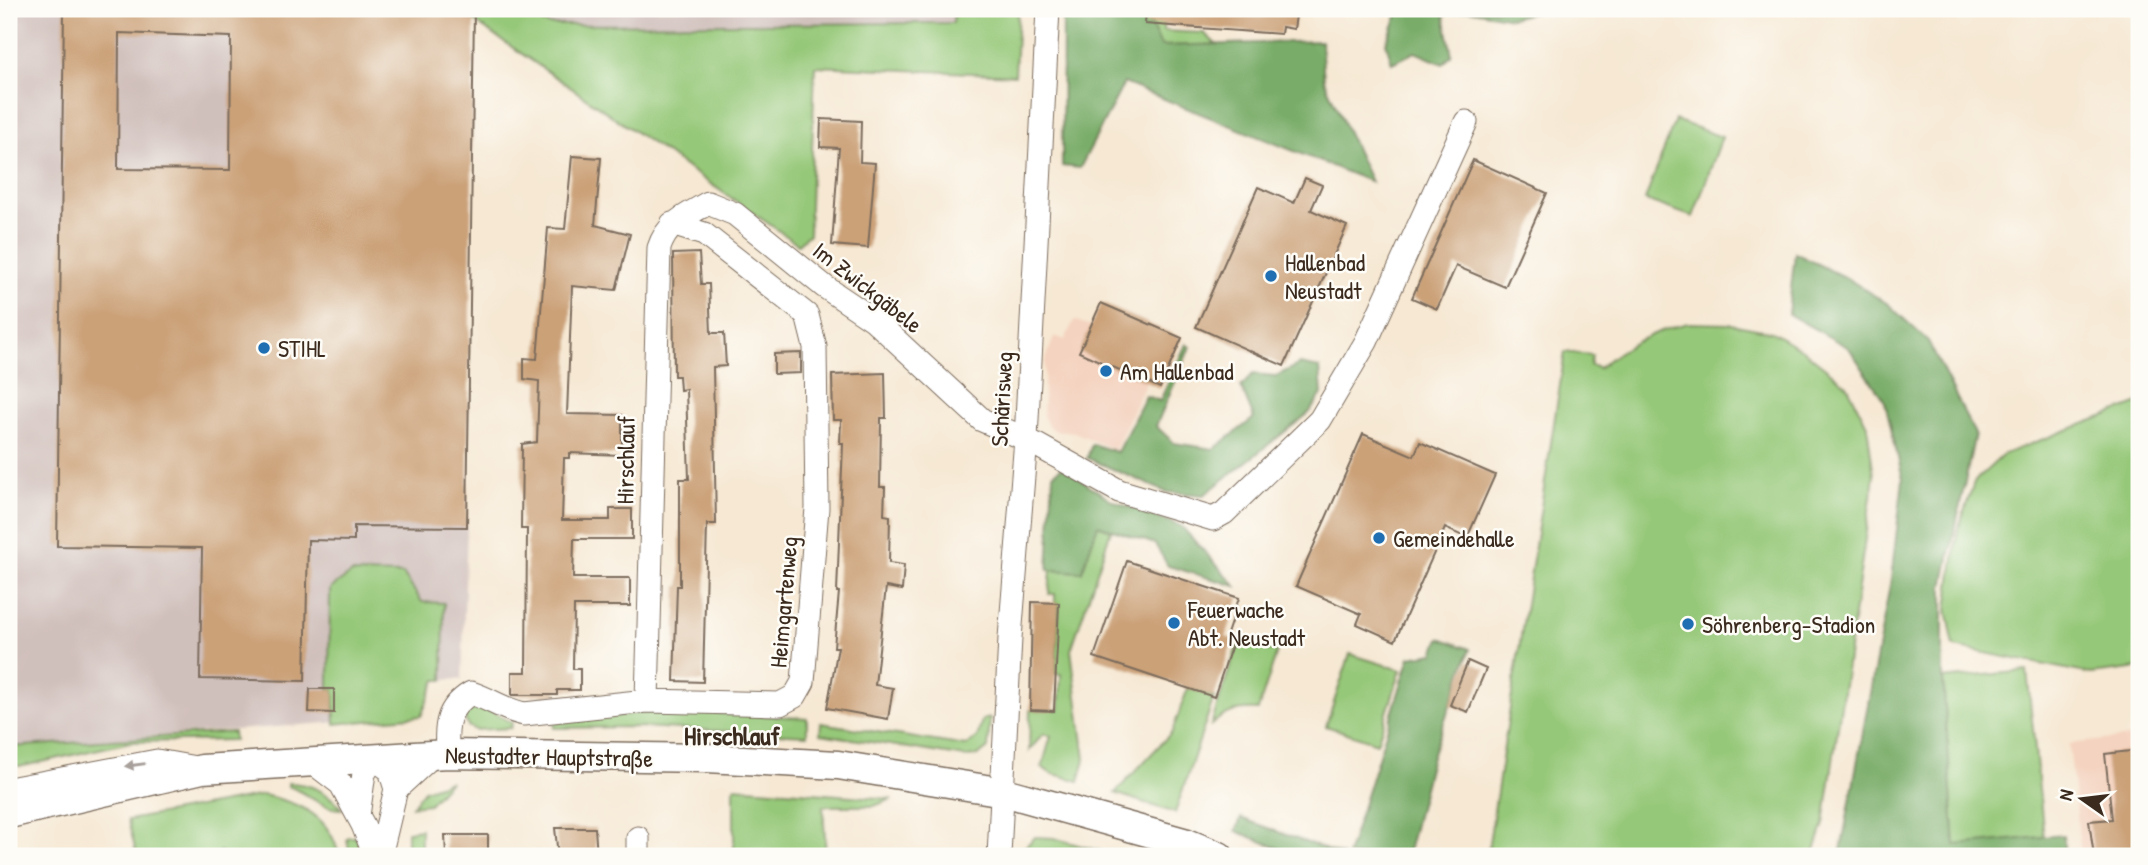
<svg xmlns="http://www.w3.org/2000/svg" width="2148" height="865" font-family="'Patrick Hand',sans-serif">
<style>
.built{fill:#f4d3c0}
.industrial{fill:#d0c0bc}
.green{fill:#95c878;stroke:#68794b;stroke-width:2}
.forest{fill:#78ac68;stroke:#5a6b43;stroke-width:2}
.building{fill:#cba178;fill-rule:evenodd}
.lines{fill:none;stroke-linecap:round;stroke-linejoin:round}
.minor-casing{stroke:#7c6c5d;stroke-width:25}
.tertiary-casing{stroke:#7c6c5d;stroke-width:31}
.minor{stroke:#fff;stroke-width:23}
.tertiary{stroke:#fff;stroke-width:28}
.oneway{fill:#a79f9a}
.poi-dot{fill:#1f6fb2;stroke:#fdfcf7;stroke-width:2.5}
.labels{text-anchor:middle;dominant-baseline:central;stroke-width:5;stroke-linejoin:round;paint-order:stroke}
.poi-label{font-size:24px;fill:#3b2a1e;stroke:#fdfcf7;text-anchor:start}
.street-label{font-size:24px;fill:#3b2a1e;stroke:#fdfcf7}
.neighbourhood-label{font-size:26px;font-weight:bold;fill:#3b2a1e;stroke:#fdfcf7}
</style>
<rect width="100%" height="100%" fill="#fdfcf7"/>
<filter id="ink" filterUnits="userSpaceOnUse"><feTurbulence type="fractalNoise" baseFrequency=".0143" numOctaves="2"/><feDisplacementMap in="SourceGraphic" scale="14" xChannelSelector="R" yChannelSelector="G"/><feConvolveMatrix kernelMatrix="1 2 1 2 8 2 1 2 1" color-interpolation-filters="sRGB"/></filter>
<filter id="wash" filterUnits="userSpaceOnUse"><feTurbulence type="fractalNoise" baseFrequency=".00686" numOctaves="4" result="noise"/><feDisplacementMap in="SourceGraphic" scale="28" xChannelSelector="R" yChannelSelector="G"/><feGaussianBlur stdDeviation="1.57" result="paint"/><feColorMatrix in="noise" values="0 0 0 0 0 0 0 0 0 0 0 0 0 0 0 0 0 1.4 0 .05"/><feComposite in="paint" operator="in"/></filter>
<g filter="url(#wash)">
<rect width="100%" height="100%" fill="#f6e8d3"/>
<path class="built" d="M 1101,303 L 1182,338 L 1160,388 L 1146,382 L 1115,450 L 1074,432 L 1056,431 L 1048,426 L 1043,416 L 1045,361 L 1055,336 L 1065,340 L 1074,320 L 1090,326 Z
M 2139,736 L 2139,856 L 2081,856 L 2069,744 Z"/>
<path class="industrial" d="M 9,9 L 1018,9 L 1015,75 L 815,66 L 809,234 L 798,244 L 474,22 L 467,527 L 462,679 L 436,680 L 421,716 L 9,747 Z"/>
<path class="green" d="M 474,9 L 518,9 L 524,17 L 550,25 L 953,23 L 954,9 L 1018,9 L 1015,75 L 815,66 L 809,234 L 798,244 L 474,21 Z
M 1143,9 L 1165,9 L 1163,31 L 1204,33 L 1217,45 L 1161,46 Z
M 1675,120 L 1722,137 L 1693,217 L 1645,200 Z
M 1688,323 L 1731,324 L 1772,332 L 1804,351 L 1847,385 L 1867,425 L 1874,476 L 1824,824 L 1813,856 L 1487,856 L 1565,352 L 1592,355 L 1590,365 L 1599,368 C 1626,344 1653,332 1688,323 Z
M 2139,403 L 2139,668 L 2091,674 L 1954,647 L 1947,609 L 1958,530 L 1974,482 L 2004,454 Z
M 1097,525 L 1111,530 L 1071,650 L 1085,759 L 1079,781 L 1050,773 L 1042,767 L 1051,736 L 1043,734 L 1029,751 L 1030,710 L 1059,710 L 1061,674 L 1056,674 L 1059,603 L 1055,603 L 1055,594 L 1049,594 L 1051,570 L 1081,572 Z
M 352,573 L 403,574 L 422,602 L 444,603 L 443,680 L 436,680 L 421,716 L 335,724 L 334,689 L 329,689 L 330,589 Z
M 1239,640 L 1277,652 L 1258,710 C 1238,709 1227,711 1211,725 Z
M 1350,654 L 1401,670 L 1377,743 L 1326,726 Z
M 2027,671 L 2044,837 L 1955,846 L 1943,679 Z
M 1188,688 L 1214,697 L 1175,813 L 1115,793 L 1172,732 Z
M 476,703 L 512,723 L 511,728 L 475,730 L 468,726 L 463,714 L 467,706 Z
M 667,710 L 807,718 L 807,735 L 639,727 L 554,728 L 554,723 Z
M 990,718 L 988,748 L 978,756 L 965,757 L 820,734 L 821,723 L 966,746 L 977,738 L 982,720 Z
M 233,732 L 234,740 L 130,742 L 24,766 L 9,766 L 9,747 Z
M 450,781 L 429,804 L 412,806 L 424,790 Z
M 288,783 C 310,783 328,792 342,809 C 322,809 307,793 288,786 Z
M 734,787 L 892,799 L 874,806 L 823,806 L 826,856 L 734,856 Z
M 263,795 C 300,803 330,815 339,856 L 225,856 L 220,851 L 214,856 L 137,856 L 128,820 Z
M 421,829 L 421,856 L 407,856 L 407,831 Z
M 349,837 L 356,837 L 363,856 L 350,856 L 347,839 Z
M 1035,837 L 1054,838 L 1117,856 L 1016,856 Z"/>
<path class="forest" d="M 1063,9 L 1143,9 L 1161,46 L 1321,41 L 1324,80 L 1371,182 L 1124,83 L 1080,168 L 1062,166 Z
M 1400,9 L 1549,9 L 1511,18 L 1468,10 L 1444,15 L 1452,55 L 1443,64 L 1415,52 L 1392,63 L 1386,43 Z
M 1795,253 L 1848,279 L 1888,304 L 1928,341 L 1975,434 L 1943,587 L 1943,679 L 1955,845 L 2063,835 L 2065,856 L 1840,856 L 1891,579 L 1903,479 L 1885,402 L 1849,348 L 1788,314 Z
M 1186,344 L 1190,347 L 1156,426 L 1174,443 L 1214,449 L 1254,418 L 1241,387 L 1253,374 L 1276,376 L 1300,364 L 1320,368 L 1322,394 L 1309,413 L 1204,495 L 1166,492 L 1087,458 L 1092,444 L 1117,452 L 1146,396 L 1160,401 Z
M 1062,467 L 1113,501 L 1181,526 L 1236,586 L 1168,566 L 1155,544 L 1098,525 L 1082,572 L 1048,570 L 1053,474 Z
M 1440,638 L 1470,649 L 1432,756 L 1407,856 L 1347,856 L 1410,657 L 1434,653 Z
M 1241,818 L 1343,856 L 1297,856 L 1236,831 Z"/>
<g id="blocks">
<path class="building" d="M 64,9 L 474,9 L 467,527 L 354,526 L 354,541 L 308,540 L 305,681 L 200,679 L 202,548 L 57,546 ZM 119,33 L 231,37 L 230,170 L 118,169 Z
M 1146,9 L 1297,9 L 1294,29 L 1282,27 L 1281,34 L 1145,24 Z
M 821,119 L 861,121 L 860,162 L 875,163 L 868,248 L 832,245 L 839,148 L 820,147 Z
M 572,156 L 601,158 L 595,225 L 630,234 L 616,290 L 572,286 L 567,414 L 622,415 L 622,455 L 569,453 L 569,458 L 564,458 L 562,520 L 610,520 L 610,509 L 632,509 L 632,539 L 574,539 L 573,578 L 630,578 L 630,606 L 574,606 L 573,669 L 580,669 L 580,690 L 557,690 L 557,695 L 512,695 L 512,672 L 526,672 L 527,529 L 521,529 L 522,444 L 537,442 L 539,381 L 524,379 L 524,358 L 537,359 L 548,228 L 565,229 Z
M 1473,160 L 1547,193 L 1505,287 L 1456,266 L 1437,309 L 1412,298 Z
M 1305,178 L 1322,185 L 1311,210 L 1347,226 L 1284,366 L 1196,327 L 1258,187 L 1294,203 Z
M 699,253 L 701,284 L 709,284 L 711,333 L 724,333 L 726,366 L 713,367 L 716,524 L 707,524 L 703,682 L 674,681 L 677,586 L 680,586 L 680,479 L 689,479 L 686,389 L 680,390 L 679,376 L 674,376 L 673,254 Z
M 1101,303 L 1182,338 L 1160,388 L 1079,352 Z
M 801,353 L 801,373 L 774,374 L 774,354 Z
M 885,373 L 886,418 L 881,418 L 880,487 L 885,487 L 884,515 L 890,516 L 889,563 L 904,565 L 902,590 L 886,587 L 875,685 L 893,688 L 888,719 L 827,708 L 838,647 L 834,647 L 839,592 L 837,592 L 843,443 L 840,443 L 841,420 L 833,420 L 832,375 Z
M 1363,434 L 1414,456 L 1420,442 L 1495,475 L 1467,538 L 1445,528 L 1395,641 L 1357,624 L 1361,614 L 1296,586 Z
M 1127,561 L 1239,598 L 1226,637 L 1234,639 L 1214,697 L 1094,657 Z
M 1032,602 L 1059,603 L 1054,711 L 1030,710 Z
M 1468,661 L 1486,669 L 1468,712 L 1450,705 Z
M 310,689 L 334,689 L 334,713 L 309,712 Z
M 2139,750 L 2139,856 L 2094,856 L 2089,821 L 2112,819 L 2105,754 Z
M 555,828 L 595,828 L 597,856 L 558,856 Z
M 445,835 L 488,835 L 488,856 L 446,856 Z"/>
</g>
</g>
<g filter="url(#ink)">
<use href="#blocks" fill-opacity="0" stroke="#7c6c5d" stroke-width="2"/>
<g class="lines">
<defs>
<path id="minor" d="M 647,701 L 659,248 C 667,223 686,216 708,203 L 735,214 L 825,287 L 874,320 L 982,420 L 1026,439 L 1119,491 L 1213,519 L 1224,513 L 1320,420 L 1366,342 L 1466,122
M 447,754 C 446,726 445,709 471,693 C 490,699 504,710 524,714 L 647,701 L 780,704 L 795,696 L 803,682 L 817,508 L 815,347 L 807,315 L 704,234 L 672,224
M 311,761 L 341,784 L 363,825 L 375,856
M 9,789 L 157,761 L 196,768
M 396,789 L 433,755
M 358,816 L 364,773 L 374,758 L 390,770 L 396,789 L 380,856
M 638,838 L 638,856
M 999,856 L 1010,638 L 1026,439 L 1048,9"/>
<path id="tertiary" d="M 9,814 L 202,769 L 447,754 L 707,758 L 838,765 L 1004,792 L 1187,843 L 1219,856"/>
</defs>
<use href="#minor" class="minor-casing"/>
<use href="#tertiary" class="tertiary-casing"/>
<use href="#minor" class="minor"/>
<use href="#tertiary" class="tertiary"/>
</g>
<defs><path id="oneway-solid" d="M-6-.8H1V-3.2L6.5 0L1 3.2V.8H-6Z" transform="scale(1.75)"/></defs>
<use class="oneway" href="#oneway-solid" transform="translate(135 765) rotate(172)"/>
</g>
<g class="poi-dot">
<circle cx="1271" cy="276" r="7"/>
<circle cx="264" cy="348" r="7"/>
<circle cx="1106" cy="371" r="7"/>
<circle cx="1379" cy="538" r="7"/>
<circle cx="1174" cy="623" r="7"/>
<circle cx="1688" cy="624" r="7"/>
</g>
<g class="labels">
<g class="poi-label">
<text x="1285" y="262">Hallenbad<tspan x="1285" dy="28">Neustadt</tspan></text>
<text x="278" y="348">STIHL</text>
<text x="1120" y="371">Am Hallenbad</text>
<text x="1393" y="538">Gemeindehalle</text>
<text x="1188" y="609">Feuerwache<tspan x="1188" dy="28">Abt. Neustadt</tspan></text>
<text x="1702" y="624">Söhrenberg-Stadion</text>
</g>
<g class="street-label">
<text transform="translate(868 287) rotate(38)">Im Zwickgäbele</text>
<text transform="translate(1001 399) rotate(-87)">Schärisweg</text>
<text transform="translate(625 460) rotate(-89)">Hirschlauf</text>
<text transform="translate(783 602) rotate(-85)">Heimgartenweg</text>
<text transform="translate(549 756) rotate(1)">Neustadter Hauptstraße</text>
</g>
<g class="neighbourhood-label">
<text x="732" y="735">Hirschlauf</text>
</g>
</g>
<rect width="2148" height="865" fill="none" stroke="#fdfcf7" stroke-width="35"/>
<g transform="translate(2082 799) rotate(284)" stroke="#fdfcf7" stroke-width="5" paint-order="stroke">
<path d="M0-5L12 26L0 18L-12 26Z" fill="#3b2a1e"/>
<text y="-10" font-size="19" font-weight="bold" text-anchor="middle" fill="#3b2a1e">N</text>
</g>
</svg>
